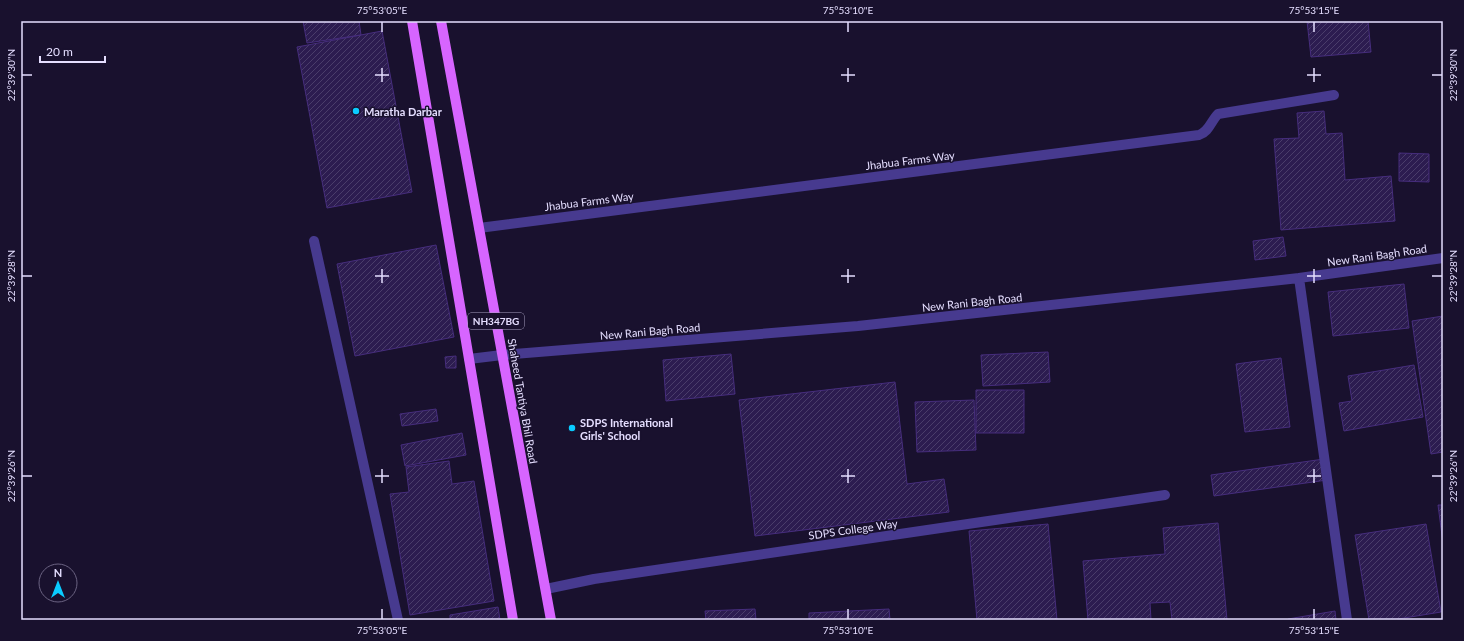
<svg xmlns="http://www.w3.org/2000/svg" width="1464" height="641" font-family="Lato,sans-serif">
<style>
.building{fill:url(#building-hatch);stroke:#462d7d}
.lines{fill:none;stroke-linecap:round;stroke-linejoin:round}
.service{stroke:#473a8f;stroke-width:10}
.minor{stroke:#473a8f;stroke-width:10}
.primary{stroke:#d765ff;stroke-width:10}
.ticks{fill:none;stroke:#e5deff;stroke-width:1.5}
.poi-dot{fill:#0acbff;stroke:#19112e;stroke-width:1.5}
.labels{text-anchor:middle;dominant-baseline:central;stroke-width:3;stroke-linejoin:round;paint-order:stroke}
.shield{fill:#19112e;stroke:#a8a0c0;stroke-width:1}
.shield-label{font-size:10px;font-weight:bold;fill:#e5deff}
.poi-label{font-size:11px;font-weight:bold;fill:#e5deff;stroke:#19112e;text-anchor:start}
.street-label{font-size:11px;fill:#e5deff;stroke:#19112e}
.neatline{fill:none;stroke:#e5deff;stroke-width:1.5}
.ticks-label{font-size:10px;text-anchor:middle;fill:#e5deff}
</style>
<defs>
<pattern id="building-hatch" width="6" height="6" patternUnits="userSpaceOnUse"><rect width="6" height="6" fill="#2c1c50"/><path d="M-1 1l2-2M0 6l6-6M5 7l2-2" fill="none" stroke="#4a3d6a"/></pattern>
</defs>
<rect width="100%" height="100%" fill="#19112e"/>
<path class="building" d="M 303,21 L 359,21 L 361,35 L 307,43 Z
M 1307,21 L 1368,21 L 1371,52 L 1311,57 Z
M 382,31 L 412,192 L 327,208 L 297,47 Z
M 1324,111 L 1326,134 L 1342,133 L 1345,180 L 1391,176 L 1395,221 L 1281,230 L 1274,139 L 1299,138 L 1297,113 Z
M 1399,153 L 1429,154 L 1429,182 L 1399,181 Z
M 1283,237 L 1286,256 L 1255,260 L 1253,241 Z
M 436,245 L 454,337 L 355,356 L 337,264 Z
M 1404,284 L 1409,328 L 1333,336 L 1328,292 Z
M 1443,316 L 1443,452 L 1431,454 L 1412,321 Z
M 1048,352 L 1050,382 L 983,386 L 981,355 Z
M 731,354 L 735,394 L 666,401 L 663,360 Z
M 456,356 L 456,368 L 446,368 L 445,357 Z
M 1281,358 L 1290,427 L 1245,432 L 1236,364 Z
M 1414,365 L 1423,417 L 1344,431 L 1339,403 L 1352,401 L 1348,376 Z
M 895,382 L 907,484 L 944,479 L 949,512 L 755,536 L 739,400 Z
M 976,390 L 1024,390 L 1024,433 L 976,433 Z
M 974,400 L 976,450 L 917,452 L 915,402 Z
M 436,409 L 438,421 L 402,426 L 400,414 Z
M 462,433 L 466,455 L 405,466 L 401,445 Z
M 1324,459 L 1327,480 L 1214,496 L 1211,475 Z
M 449,461 L 452,484 L 474,481 L 494,601 L 410,615 L 390,494 L 409,492 L 406,467 Z
M 1438,505 L 1443,505 L 1443,543 Z
M 1218,523 L 1227,620 L 1172,620 L 1170,602 L 1150,603 L 1151,620 L 1088,620 L 1083,561 L 1165,554 L 1163,528 Z
M 1048,524 L 1057,620 L 977,620 L 969,531 Z
M 1426,524 L 1441,612 L 1392,620 L 1369,620 L 1355,535 Z
M 498,607 L 500,620 L 450,620 L 450,615 Z
M 755,609 L 756,620 L 706,620 L 705,611 Z
M 889,609 L 890,620 L 809,620 L 809,613 Z
M 1335,611 L 1336,620 L 1288,620 L 1288,619 Z"/>
<g class="lines">
<path class="service" d="M 479,228 L 1199,135 C 1209,132 1211,121 1218,114 L 1334,95
M 546,589 L 594,579 L 1165,495"/>
<path class="minor" d="M 314,241 L 398,620
M 1299,278 L 1347,620
M 469,359 L 502,355 L 858,326 L 1299,278 L 1443,258"/>
<path class="primary" d="M 412,21 L 513,620
M 441,21 L 551,620"/>
</g>
<path class="ticks" d="M 382,22 L 382,32M 848,22 L 848,32M 1314,22 L 1314,32M 382,68 L 382,82M 848,68 L 848,82M 1314,68 L 1314,82M 22,75 L 32,75M 375,75 L 389,75M 841,75 L 855,75M 1307,75 L 1321,75M 1432,75 L 1442,75M 382,269 L 382,283M 848,269 L 848,283M 1314,269 L 1314,283M 22,276 L 32,276M 375,276 L 389,276M 841,276 L 855,276M 1307,276 L 1321,276M 1432,276 L 1442,276M 382,469 L 382,483M 848,469 L 848,483M 1314,469 L 1314,483M 22,476 L 32,476M 375,476 L 389,476M 841,476 L 855,476M 1307,476 L 1321,476M 1432,476 L 1442,476M 382,609 L 382,619M 848,609 L 848,619M 1314,609 L 1314,619"/>
<g class="poi-dot">
<circle cx="356" cy="111" r="4"/>
<circle cx="572" cy="428" r="4"/>
</g>
<g class="labels">
<rect class="shield" x="468" y="313" width="56" height="16" rx="3"/>
<g class="shield-label">
<text x="496" y="321">NH347BG</text>
</g>
<g class="poi-label">
<text x="364" y="111">Maratha Darbar</text>
<text x="580" y="422">SDPS International<tspan x="580" dy="13">Girls' School</tspan></text>
</g>
<g class="street-label">
<text transform="translate(910 160) rotate(-7)">Jhabua Farms Way</text>
<text transform="translate(589 201) rotate(-7)">Jhabua Farms Way</text>
<text transform="translate(1377 255) rotate(-8)">New Rani Bagh Road</text>
<text transform="translate(972 302) rotate(-6)">New Rani Bagh Road</text>
<text transform="translate(650 331) rotate(-5)">New Rani Bagh Road</text>
<text transform="translate(523 401) rotate(80)">Shaheed Tantiya Bhil Road</text>
<text transform="translate(853 529) rotate(-8)">SDPS College Way</text>
</g>
</g>
<rect width="1464" height="641" fill="none" stroke="#19112e" stroke-width="44"/>
<g transform="translate(58 583)"><circle r="19" fill="#19112e" stroke="#6b6382"/>
<path d="M0-3L7 15L0 10L-7 15Z" fill="#0acbff"/>
<text y="-6" font-size="11" font-weight="bold" text-anchor="middle" fill="#e5deff">N</text>
</g>
<path d="M40 56v6h65v-6" fill="none" stroke="#e5deff" stroke-width="2"/>
<text x="46" y="56" font-size="12" fill="#e5deff" stroke="#19112e" stroke-width="3" paint-order="stroke">20 m</text>
<rect x="22" y="22" width="1420" height="597" class="neatline"/>
<g class="ticks-label">
<text x="382" y="14">75°53'05"E</text>
<text x="848" y="14">75°53'10"E</text>
<text x="1314" y="14">75°53'15"E</text>
<text transform="translate(11 75) rotate(-90)" y="4">22°39'30"N</text>
<text transform="translate(1453 75) rotate(-90)" y="4">22°39'30"N</text>
<text transform="translate(11 276) rotate(-90)" y="4">22°39'28"N</text>
<text transform="translate(1453 276) rotate(-90)" y="4">22°39'28"N</text>
<text transform="translate(11 476) rotate(-90)" y="4">22°39'26"N</text>
<text transform="translate(1453 476) rotate(-90)" y="4">22°39'26"N</text>
<text x="382" y="634">75°53'05"E</text>
<text x="848" y="634">75°53'10"E</text>
<text x="1314" y="634">75°53'15"E</text>
</g>
</svg>
